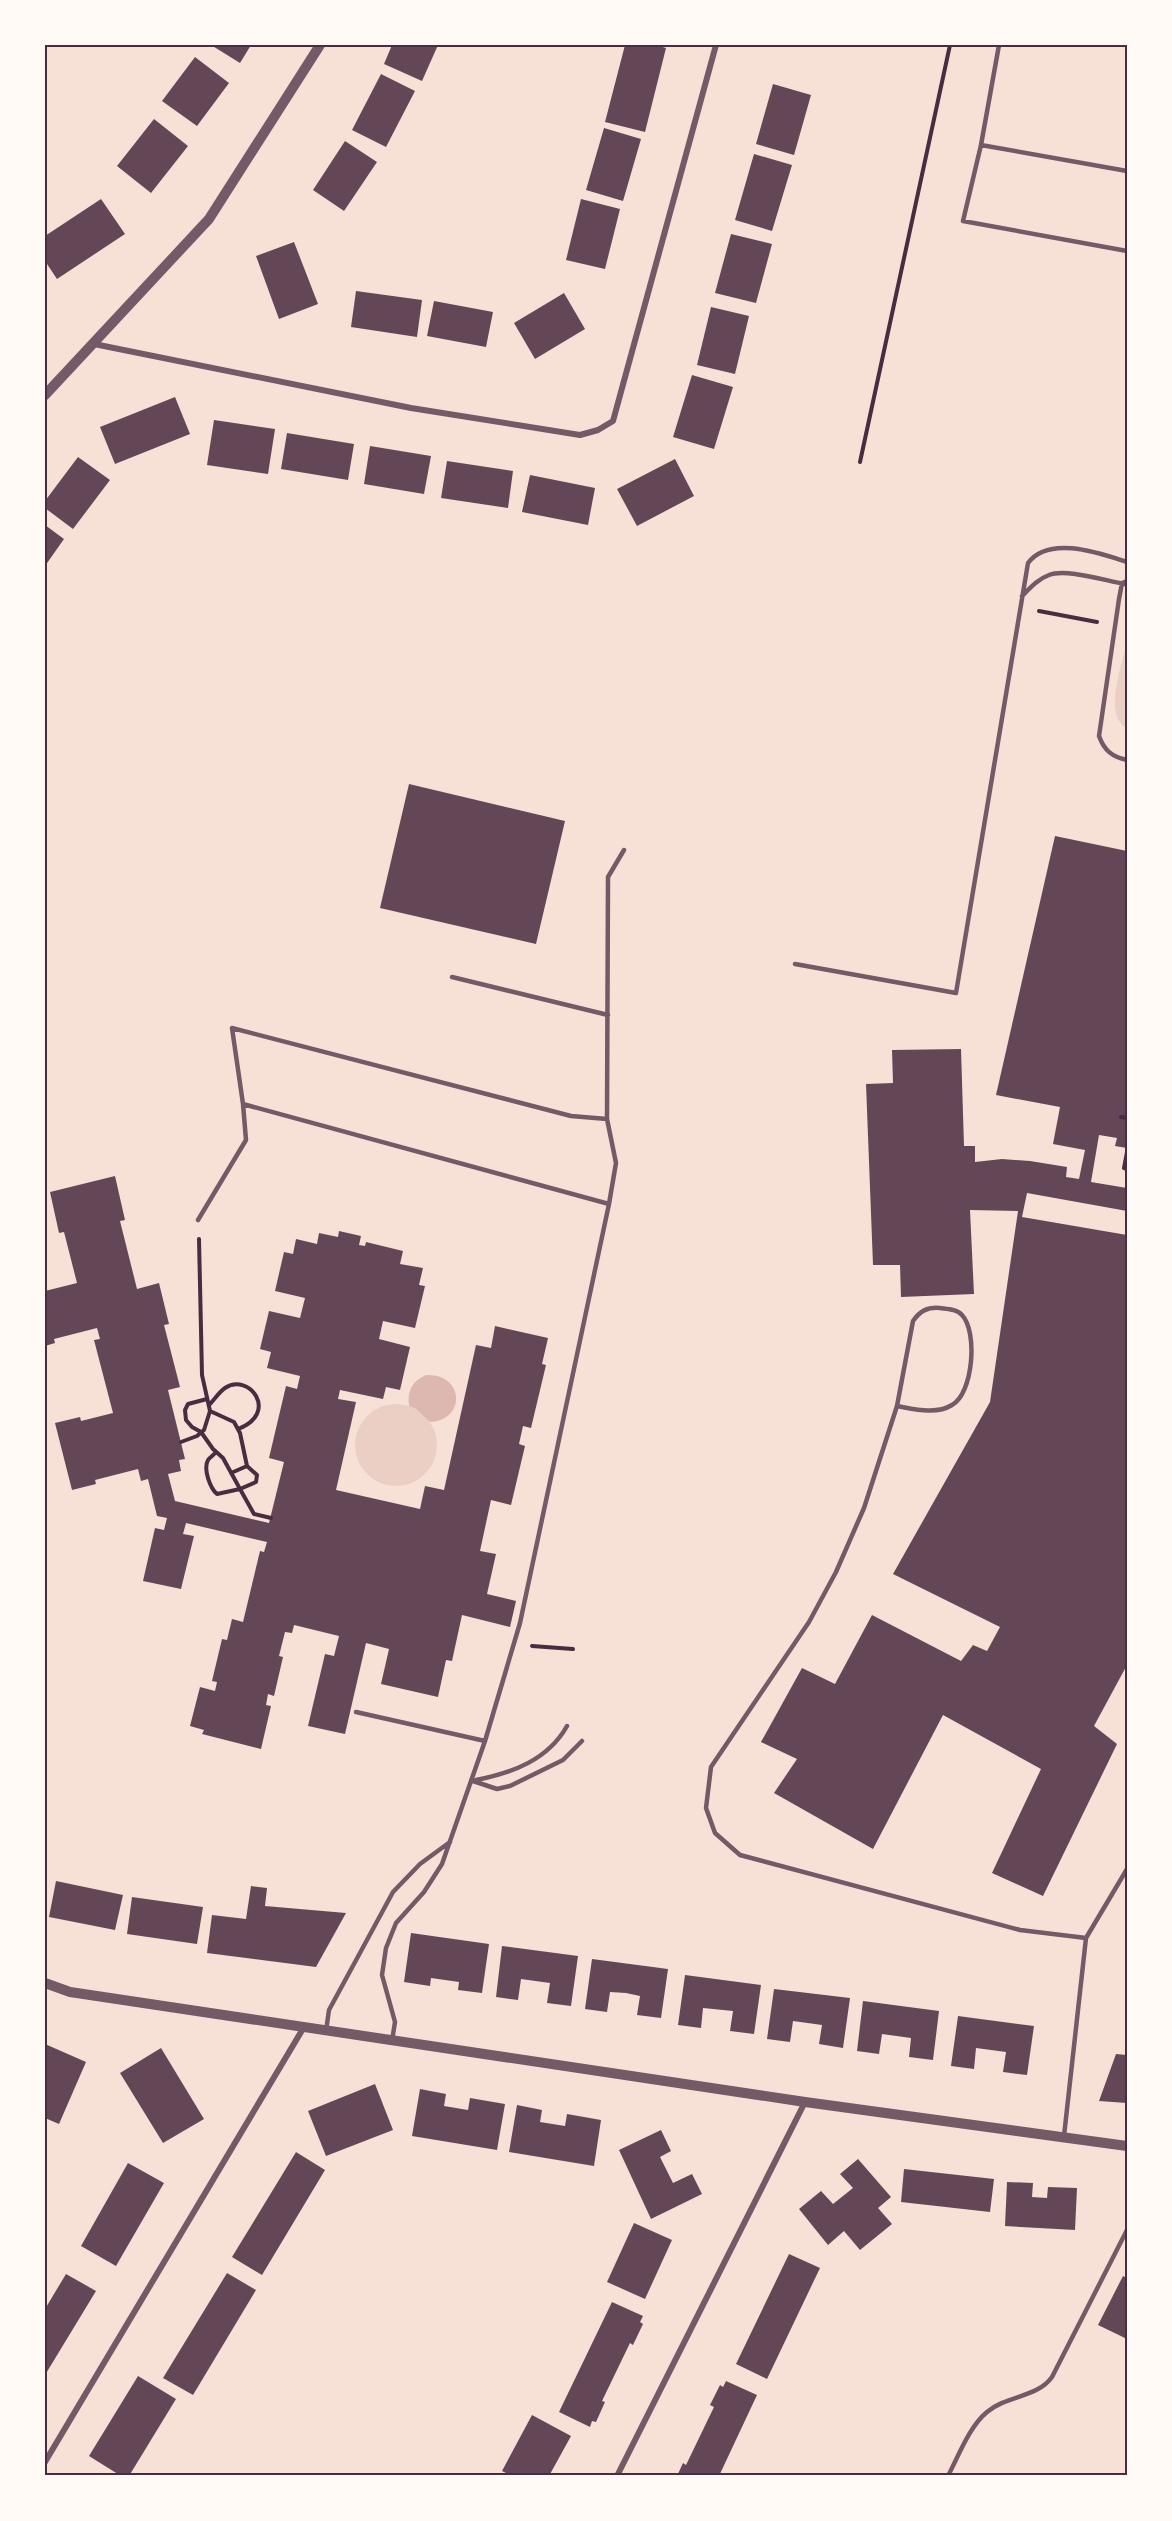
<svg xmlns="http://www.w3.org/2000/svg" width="1172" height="2521" font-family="Cabin,sans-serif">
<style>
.green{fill:#ebcfc5}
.water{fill:#dcb8b0}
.building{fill:#644757}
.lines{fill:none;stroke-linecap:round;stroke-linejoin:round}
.path{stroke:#4a2c40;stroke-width:4}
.service{stroke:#755966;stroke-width:4.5}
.minor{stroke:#755966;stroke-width:6}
.tertiary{stroke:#755966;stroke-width:10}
.neatline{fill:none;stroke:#4a2c40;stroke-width:2}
</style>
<rect width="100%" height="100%" fill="#f7e1d7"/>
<path class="green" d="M 1127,641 L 1127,728 C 1102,717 1123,662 1127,641 Z
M355 1445a41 41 0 1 1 82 0a41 41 0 1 1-82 0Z"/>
<path class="water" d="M 426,1375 C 464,1373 467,1420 430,1422 L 416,1409 L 409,1406 C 407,1391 412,1381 426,1375 Z"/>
<path class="building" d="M 211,45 L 251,45 L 240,63 Z
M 392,45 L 438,45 L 422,81 L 384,64 Z
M 625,45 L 656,45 L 666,48 L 645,132 L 605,122 Z
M 195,57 L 229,83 L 197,126 L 162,101 Z
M 381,74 L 415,91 L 386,147 L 352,130 Z
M 773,84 L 811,95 L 794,155 L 756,144 Z
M 154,119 L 188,146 L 151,193 L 117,166 Z
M 604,128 L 641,139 L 623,201 L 586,190 Z
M 345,141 L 377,162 L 344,211 L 313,190 Z
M 754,154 L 792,165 L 772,231 L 735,220 Z
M 101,199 L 125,234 L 57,279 L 45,261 L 45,236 Z
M 581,199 L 620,209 L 605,269 L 566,260 Z
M 731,234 L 772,244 L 756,303 L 715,293 Z
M 294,242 L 318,304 L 279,319 L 256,256 Z
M 356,291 L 422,300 L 417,337 L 351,327 Z
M 564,293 L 585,329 L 535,359 L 514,323 Z
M 434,301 L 493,312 L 486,347 L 427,336 Z
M 711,307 L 749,316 L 735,374 L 697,365 Z
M 692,375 L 733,387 L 714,449 L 673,437 Z
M 175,397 L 190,434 L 115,464 L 100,427 Z
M 214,420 L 275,429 L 268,474 L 207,465 Z
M 287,433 L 354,444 L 348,480 L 281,469 Z
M 370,446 L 431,456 L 424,494 L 364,484 Z
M 78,457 L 110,480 L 73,529 L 45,508 L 45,501 Z
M 675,459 L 694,496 L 637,526 L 617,489 Z
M 447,461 L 513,471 L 508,508 L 441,498 Z
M 530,475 L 595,488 L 588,525 L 522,512 Z
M 45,525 L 64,539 L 45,566 Z
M 409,784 L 565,821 L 536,944 L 380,908 Z
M 1055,836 L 1127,851 L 1127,1148 L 1115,1146 L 1117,1138 L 1099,1135 L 1091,1182 L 1127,1188 L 1127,1211 L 1027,1193 L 1022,1217 L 1127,1235 L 1127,1422 L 1125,1429 L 1127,1430 L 1127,1665 L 1094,1726 L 1117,1744 L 1043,1896 L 992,1873 L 1041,1769 L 943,1715 L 873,1849 L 774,1793 L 797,1759 L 761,1742 L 802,1668 L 835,1684 L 872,1615 L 961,1661 L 973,1645 L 987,1651 L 1000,1627 L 893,1574 L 990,1402 L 1018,1211 L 970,1210 L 974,1294 L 901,1297 L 900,1265 L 873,1265 L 866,1084 L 893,1083 L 892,1050 L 961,1049 L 964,1146 L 975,1146 L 975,1162 L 1002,1159 L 1030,1161 L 1067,1167 L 1066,1177 L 1079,1179 L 1085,1150 L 1053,1144 L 1060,1107 L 996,1095 Z
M 115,1176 L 125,1220 L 120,1221 L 137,1289 L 159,1283 L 169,1324 L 164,1325 L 180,1387 L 168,1390 L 185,1459 L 179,1460 L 181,1471 L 168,1474 L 175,1501 L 269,1523 L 284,1462 L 269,1458 L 286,1386 L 297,1389 L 300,1376 L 267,1368 L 271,1352 L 260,1349 L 269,1311 L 300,1318 L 305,1298 L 275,1291 L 284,1252 L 293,1254 L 296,1239 L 317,1244 L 319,1233 L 338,1237 L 339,1231 L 361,1236 L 359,1245 L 365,1246 L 366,1242 L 403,1251 L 400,1264 L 423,1268 L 419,1285 L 425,1286 L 415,1328 L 383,1321 L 379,1339 L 410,1347 L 400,1390 L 386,1387 L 383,1399 L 340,1390 L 338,1399 L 356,1402 L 336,1490 L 420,1509 L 425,1486 L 444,1490 L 476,1345 L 491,1348 L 495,1326 L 548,1338 L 542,1364 L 546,1365 L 531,1428 L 523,1426 L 519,1444 L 525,1446 L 511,1505 L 491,1500 L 480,1551 L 496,1554 L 487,1594 L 516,1601 L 510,1627 L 462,1615 L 452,1661 L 446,1660 L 438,1697 L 381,1684 L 389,1649 L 366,1643 L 345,1734 L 308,1726 L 325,1654 L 334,1656 L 339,1636 L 294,1625 L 292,1633 L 285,1632 L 279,1656 L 283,1657 L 274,1696 L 268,1694 L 266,1705 L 271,1706 L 261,1749 L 202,1734 L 204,1730 L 190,1726 L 200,1687 L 215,1691 L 217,1682 L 212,1681 L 222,1639 L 227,1640 L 232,1619 L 243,1622 L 260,1551 L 264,1552 L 267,1542 L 186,1523 L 183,1534 L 194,1536 L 181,1589 L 143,1581 L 155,1528 L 164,1530 L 167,1518 L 157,1516 L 148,1479 L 141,1481 L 138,1469 L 95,1480 L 96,1484 L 72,1490 L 55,1423 L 80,1417 L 81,1421 L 113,1413 L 94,1340 L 100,1339 L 97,1328 L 54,1339 L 55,1343 L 45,1346 L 45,1291 L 77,1283 L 64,1232 L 59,1233 L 50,1192 Z
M 56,1881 L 123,1895 L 115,1930 L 49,1917 Z
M 251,1886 L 267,1888 L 265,1906 L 346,1913 L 316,1967 L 207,1953 L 212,1915 L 246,1919 Z
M 132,1897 L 203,1907 L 197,1944 L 127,1934 Z
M 411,1933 L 489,1944 L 482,1993 L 458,1990 L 459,1982 L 431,1978 L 430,1986 L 404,1982 Z
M 502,1946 L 578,1956 L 571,2006 L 547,2003 L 550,1983 L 521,1979 L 518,2000 L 496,1997 Z
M 592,1959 L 668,1969 L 661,2018 L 637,2015 L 640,1996 L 626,1993 L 610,1992 L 607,2012 L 585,2009 Z
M 685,1975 L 761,1985 L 754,2034 L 730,2031 L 733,2011 L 703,2008 L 701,2028 L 678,2025 Z
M 774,1989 L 850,1998 L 843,2048 L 819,2044 L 822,2025 L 793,2021 L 790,2042 L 767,2039 Z
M 863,2001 L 939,2011 L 933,2060 L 909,2057 L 911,2038 L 882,2034 L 879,2054 L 857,2051 Z
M 958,2016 L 1034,2026 L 1027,2075 L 1003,2072 L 1006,2052 L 976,2048 L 974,2069 L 951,2066 Z
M 45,2044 L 86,2062 L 59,2124 L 45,2118 Z
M 161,2048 L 204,2119 L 163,2143 L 120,2073 Z
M 1116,2054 L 1127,2055 L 1127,2103 L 1099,2101 Z
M 375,2084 L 393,2130 L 326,2156 L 308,2111 Z
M 420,2089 L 446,2094 L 444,2106 L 468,2110 L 470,2098 L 505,2104 L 497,2150 L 412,2136 Z
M 517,2105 L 542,2110 L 540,2122 L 565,2126 L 567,2114 L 601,2120 L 594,2166 L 509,2152 Z
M 661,2130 L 671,2151 L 660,2157 L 673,2183 L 692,2174 L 702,2194 L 651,2219 L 619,2150 Z
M 296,2152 L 325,2170 L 262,2275 L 232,2257 Z
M 858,2159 L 891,2197 L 878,2208 L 892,2224 L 860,2250 L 844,2231 L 828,2245 L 799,2209 L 821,2191 L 833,2204 L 853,2188 L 840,2174 Z
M 128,2163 L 164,2183 L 116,2266 L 81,2246 Z
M 904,2169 L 994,2179 L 990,2212 L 901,2202 Z
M 1007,2182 L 1033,2183 L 1032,2197 L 1047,2198 L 1048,2187 L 1077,2188 L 1075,2230 L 1005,2226 Z
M 634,2223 L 672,2240 L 645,2299 L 607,2282 Z
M 789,2254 L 820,2268 L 767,2379 L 736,2364 Z
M 227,2273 L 256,2290 L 193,2395 L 163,2378 Z
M 66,2274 L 96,2291 L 45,2375 L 45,2309 Z
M 1123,2276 L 1127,2278 L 1127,2339 L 1098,2325 Z
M 612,2302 L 643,2316 L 640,2322 L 643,2324 L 633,2345 L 630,2343 L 602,2401 L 605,2402 L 596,2422 L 592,2421 L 590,2427 L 559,2412 Z
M 138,2376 L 176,2399 L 129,2476 L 121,2476 L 89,2456 Z
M 726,2381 L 757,2395 L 719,2476 L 677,2476 L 683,2463 L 686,2465 L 714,2407 L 710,2405 L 720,2385 L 723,2387 Z
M 532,2415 L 571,2436 L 549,2476 L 512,2476 L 502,2471 Z"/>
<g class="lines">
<path class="path" d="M 860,462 L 950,45
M 1039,611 L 1097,622
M 1121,1117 L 1127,1118
M 1127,1152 L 1124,1168 L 1127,1169
M 207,1399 L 188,1404 L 185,1410 L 186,1420 L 192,1427 L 201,1432 L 213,1449 L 223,1458 L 240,1489 L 217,1494 C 210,1488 203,1469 208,1460 C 210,1457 214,1455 216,1452
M 209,1405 C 214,1400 219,1392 225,1388 C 249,1372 280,1413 238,1429
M 210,1411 L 234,1422 L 240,1433 L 247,1466 L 257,1475 L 256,1482 L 240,1489 L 254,1514 L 271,1518
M 181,1442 L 197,1436 L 204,1430 L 210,1411 L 202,1375 L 199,1239
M 231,1473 L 247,1466
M 532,1646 L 573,1649"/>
<path class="service" d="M 999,45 L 981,145 L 963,221 L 1127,251
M 981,145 L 1127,171
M 1127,581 L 1122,583 L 1119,599 L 1099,736 C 1104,750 1112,757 1127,760
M 1022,596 C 1030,588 1038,579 1049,575 C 1066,568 1106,581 1125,584
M 795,964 L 956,993 L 1028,563 C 1049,535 1099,553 1127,562
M 452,977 L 608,1015
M 607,1119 L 571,1116 L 232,1028 L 243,1104 L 609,1204
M 198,1220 L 246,1140 L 243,1104
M 897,1406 C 914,1409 936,1415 952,1405 C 973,1394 978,1332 962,1315 C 957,1309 948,1309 940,1308 C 927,1307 920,1311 913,1321 L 897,1406 L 864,1508 L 836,1572 L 809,1622 L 711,1767 L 706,1808 L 715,1833 L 740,1855 L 1020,1930 L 1086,1938
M 356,1712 L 485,1741
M 476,1780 C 512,1773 548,1760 567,1726
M 473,1781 L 497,1789 L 510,1786 L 563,1760 L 582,1741
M 326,2031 L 329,2010 L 393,1892 L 420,1864 L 450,1842
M 392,2041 L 395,2022 L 382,1975 L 386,1948 L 396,1923 L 424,1892 L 442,1864 L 485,1741 L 520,1623 L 609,1204 L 616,1163 L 607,1119 L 608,877 L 624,850
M 1064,2136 L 1086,1938 L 1127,1869
M 948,2476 C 959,2455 969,2427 987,2412 C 1007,2395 1037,2398 1052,2377 L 1127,2230"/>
<path class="minor" d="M 94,344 L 411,408 L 580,435 L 598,430 L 613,421 L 716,45
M 45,2462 L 304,2027
M 617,2476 L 805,2102"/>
<path class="tertiary" d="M 45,395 L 209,219 L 320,45
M 45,1983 L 70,1992 L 805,2102 L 1127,2146"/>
</g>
<rect width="1172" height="2521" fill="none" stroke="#fffaf5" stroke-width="93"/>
<rect x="46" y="46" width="1080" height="2428" class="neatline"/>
</svg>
